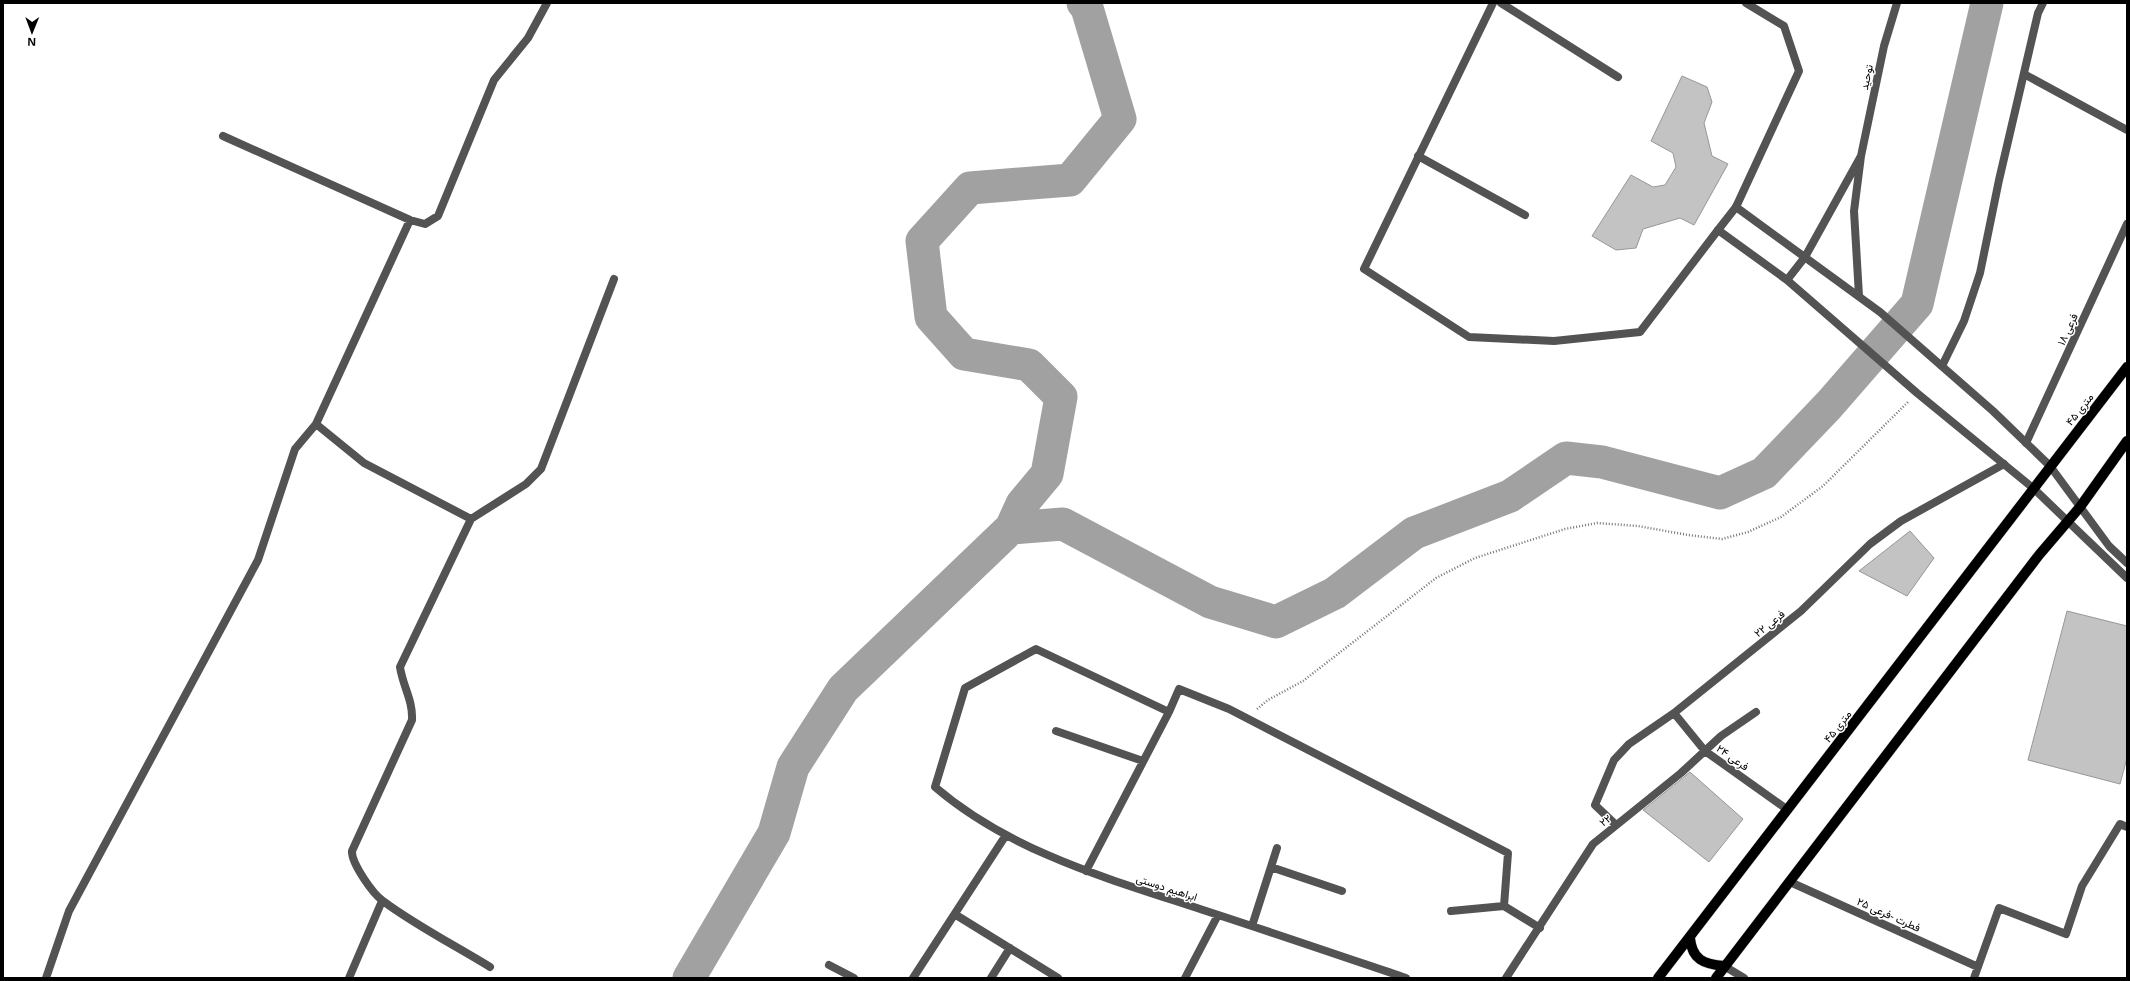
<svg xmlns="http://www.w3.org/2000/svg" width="2130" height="981" font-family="'Open Sans',Vazirmatn,sans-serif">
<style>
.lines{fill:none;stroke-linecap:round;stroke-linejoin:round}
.river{stroke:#a1a1a1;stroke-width:33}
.building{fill:#c3c3c3;stroke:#979797}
.primary-casing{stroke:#dbdbdb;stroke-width:11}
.path{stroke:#757575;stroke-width:2.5;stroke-dasharray:1 2;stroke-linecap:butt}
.service{stroke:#535353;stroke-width:8}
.minor{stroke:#535353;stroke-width:8}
.tertiary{stroke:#535353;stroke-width:8}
.primary{stroke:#000;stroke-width:10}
.labels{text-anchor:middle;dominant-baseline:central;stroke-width:3;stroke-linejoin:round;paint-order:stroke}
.street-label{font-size:11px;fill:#000;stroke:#fff}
</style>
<rect width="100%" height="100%" fill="#fff"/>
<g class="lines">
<path class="river" d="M 1011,528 L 1022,504 L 1047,474 L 1061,397 L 1029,365 L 964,354 L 931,317 L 922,241 L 970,188 L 1070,180 L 1120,119 L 1087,8 L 1083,3
M 689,978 L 774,833 L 793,767 L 843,689 L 1011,528 L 1063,524 L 1210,602 L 1276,622 L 1335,593 L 1414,533 L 1510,496 L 1566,458 L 1602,462 L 1720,493 L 1764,473 L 1829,405 L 1917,304 L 1987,3"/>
</g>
<path class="building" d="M 1682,76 L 1707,87 L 1712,102 L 1704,123 L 1712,156 L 1728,164 L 1694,225 L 1680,218 L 1643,229 L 1636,248 L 1616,250 L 1592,236 L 1631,175 L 1653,187 L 1665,185 L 1676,167 L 1673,153 L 1651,141 Z
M 1910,531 L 1934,558 L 1907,596 L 1859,571 Z
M 2067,611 L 2127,626 L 2127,758 L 2120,784 L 2028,760 Z
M 1690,772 L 1743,819 L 1709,862 L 1643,810 Z"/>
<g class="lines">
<defs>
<path id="primary" d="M 1690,938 C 1692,960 1704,964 1724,966
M 1658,978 L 2127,367
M 1716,978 L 2039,555 L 2080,507 L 2127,441"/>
</defs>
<use href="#primary" class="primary-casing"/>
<path class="path" d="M 1257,709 L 1268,700 L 1303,681 L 1436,578 L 1475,558 L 1565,529 L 1597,523 L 1638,526 L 1688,535 L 1722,539 L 1748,532 L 1781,517 L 1823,486 L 1908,402"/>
<path class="service" d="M 1493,3 L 1364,269 L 1469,337 L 1554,341 L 1640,332 L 1718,230
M 1501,3 L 1618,77
M 1418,156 L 1525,215
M 1736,207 L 1799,71 L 1784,26 L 1746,3"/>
<path class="minor" d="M 2024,74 L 2127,130
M 223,136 L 410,220 L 425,224 L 438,216 L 494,80 L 528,38 L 547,3
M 1942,366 L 1964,321 L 1980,273 L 1999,180 L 2038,13 L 2043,3
M 316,424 L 364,463 L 471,519
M 2026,443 L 2127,224
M 1674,713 L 1705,751 L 1788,810
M 1056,731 L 1143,761
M 1616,825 L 1595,805 L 1614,760 L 1629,744 L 1674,713 L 1801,611 L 1870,544 L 1901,521 L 2004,464
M 1271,867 L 1342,891
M 1086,871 L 1169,712
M 1790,882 L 1978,967
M 1451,911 L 1504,906
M 956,915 L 1058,978
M 1252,926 L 1277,848
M 829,965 L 854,978
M 1724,966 L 1744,978
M 490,967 C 456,946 415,925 383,901 C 373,894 351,863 352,851 L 412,720 C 413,700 403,687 400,667 L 471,519 L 526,484 L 541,469 L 614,279
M 46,978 L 69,911 L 258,560 L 295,449 L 316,424 L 410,220
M 349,978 L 382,901
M 913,978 L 1006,835
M 991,978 L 1010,948
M 1185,978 L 1218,915
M 1406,978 C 1338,955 1271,932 1203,910 C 1109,879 1011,852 935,787 L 965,688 L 1036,649 L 1169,712 L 1179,689 L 1229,709 L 1508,853 L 1504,906 L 1540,928
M 1506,978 L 1593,844 L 1681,773 L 1721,736 L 1756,712
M 1974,978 L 1999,908 L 2066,934 L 2082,886 L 2120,824 L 2127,827"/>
<path class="tertiary" d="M 1861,156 L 1884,46 L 1897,3
M 1787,280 L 1805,257 L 1861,156 L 1854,211 L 1859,296
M 2127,563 L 2109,546 L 2050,466 L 1993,411 L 1880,312 L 1736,207 L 1718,230 L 1787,280 L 1917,393 L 2033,488 L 2127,578"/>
<use href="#primary" class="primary"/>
</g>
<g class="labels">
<g class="street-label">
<text transform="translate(1866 77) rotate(-78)">توحید</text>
<text transform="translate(2067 329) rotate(-65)">فرعی ۱۸</text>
<text transform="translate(2079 409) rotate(-52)">۴۵ متری</text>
<text transform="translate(1769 623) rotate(-39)">فرعی ۲۲</text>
<text transform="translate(1837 726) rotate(-52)">۴۵ متری</text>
<text transform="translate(1733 757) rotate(35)">فرعی ۲۴</text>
<text transform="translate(1605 820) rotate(-39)">۲۲</text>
<text transform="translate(1167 887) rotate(18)">ابراهیم دوستی</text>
<text transform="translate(1889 914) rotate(24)">فطرت -فرعی ۲۵</text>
</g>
</g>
<rect width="2130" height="981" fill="none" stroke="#000000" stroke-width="8"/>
<g transform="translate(32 32) rotate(181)" stroke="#ffffff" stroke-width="3" paint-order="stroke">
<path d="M0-3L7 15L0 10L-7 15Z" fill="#000000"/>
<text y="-6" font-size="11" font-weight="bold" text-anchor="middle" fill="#000000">N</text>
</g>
</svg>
